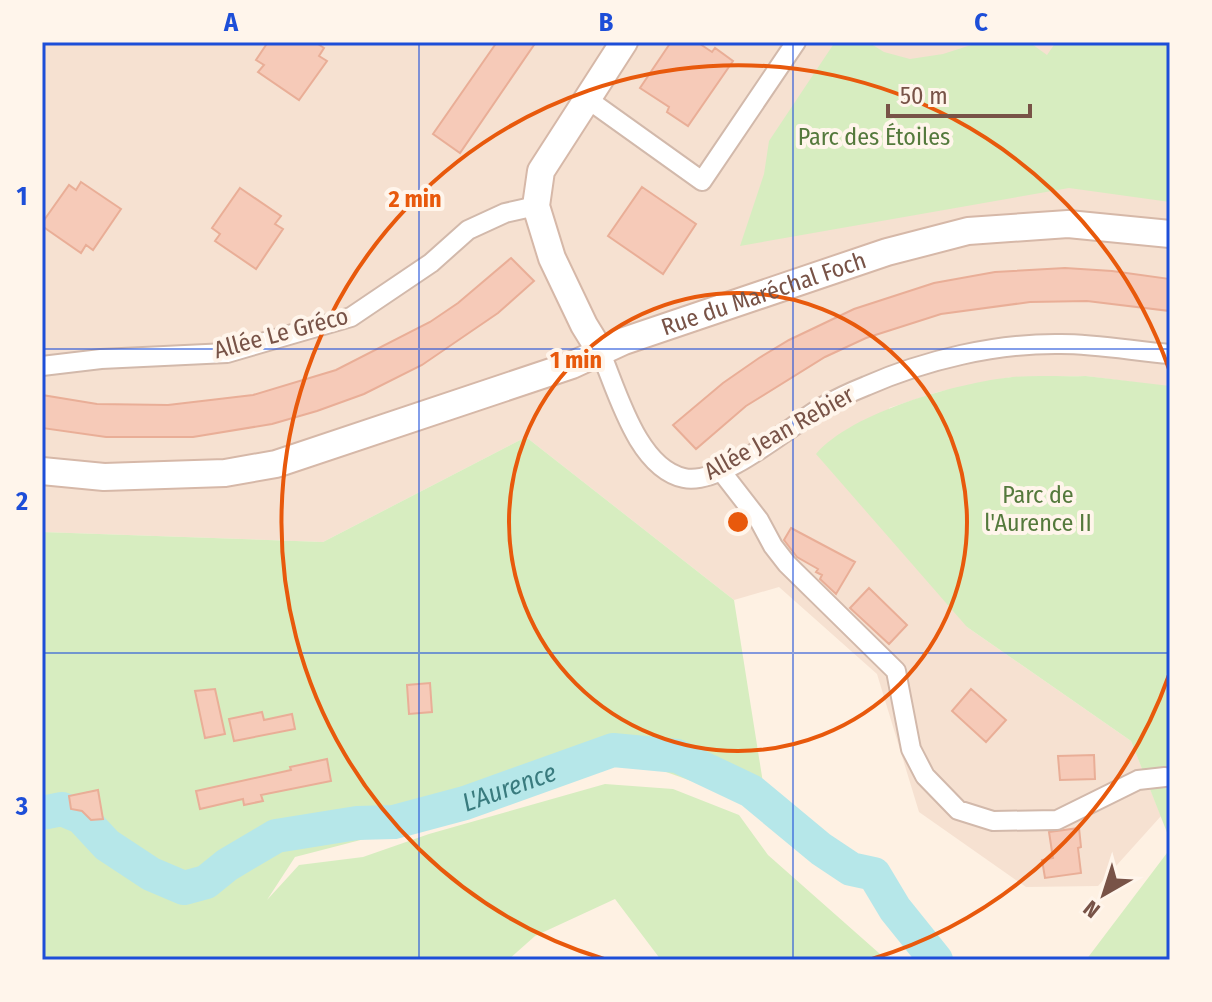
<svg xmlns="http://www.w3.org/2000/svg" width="1212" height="1002" font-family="'Fira Sans Condensed',sans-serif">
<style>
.residential{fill:#f6e1d1}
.green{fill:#d7edc0}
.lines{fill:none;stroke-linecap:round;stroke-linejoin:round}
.river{stroke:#b6e7e9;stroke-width:34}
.building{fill:#f6cab8;stroke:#e9ae97;stroke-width:2}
.street-casing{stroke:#d2b9ab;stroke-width:22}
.secondary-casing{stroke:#d6b8a8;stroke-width:30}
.street{stroke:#fff;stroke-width:18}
.secondary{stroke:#fff;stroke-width:26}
.grid{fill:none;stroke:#1d4ed8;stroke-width:2;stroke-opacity:0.55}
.ring{fill:none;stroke:#e8590c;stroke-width:4}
.labels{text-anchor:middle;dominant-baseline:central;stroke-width:8;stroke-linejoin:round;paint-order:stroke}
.park-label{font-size:24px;fill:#54793c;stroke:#fff5eb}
.street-label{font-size:24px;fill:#785347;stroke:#fff5eb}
.water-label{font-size:26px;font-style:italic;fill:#397b7e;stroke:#fff5eb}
.centre{fill:#e8590c;stroke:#fff5eb;stroke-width:4}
.ring-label{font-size:24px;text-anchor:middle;font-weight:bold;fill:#e8590c;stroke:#fff5eb;stroke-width:8;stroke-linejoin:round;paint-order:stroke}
.neatline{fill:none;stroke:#1d4ed8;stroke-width:3}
.grid-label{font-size:26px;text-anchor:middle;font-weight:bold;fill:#1d4ed8}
</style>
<rect width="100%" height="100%" fill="#fef1e3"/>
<path class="residential" d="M 42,42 L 1170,42 L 1170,387 L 1086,376 L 1011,377 L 938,392 L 889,408 L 967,627 L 1131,741 L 1161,816 L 1098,886 L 1026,887 L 919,812 L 877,674 L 779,587 L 734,600 L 526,437 L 323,542 L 42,532 Z"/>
<path class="green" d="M 835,42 L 868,42 L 884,52 L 910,59 L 943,54 L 971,45 L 970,42 L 1029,42 L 1047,55 L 1056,42 L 1170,42 L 1170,202 L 1069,188 L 740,246 L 764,174 L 769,141 Z
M 1086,376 L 1170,386 L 1170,840 L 1131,741 L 967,627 L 816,454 C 852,412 957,383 1012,377 C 1037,375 1062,377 1086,376 Z
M 526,437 L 734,600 L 767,808 L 655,768 L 604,765 L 403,829 L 295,857 L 267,900 L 299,865 L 363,857 L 429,834 L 605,784 L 673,789 L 739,815 L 768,855 L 880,954 L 875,960 L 661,960 L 615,899 L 535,936 L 508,960 L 42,960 L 42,532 L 323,542 Z
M 1170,849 L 1170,960 L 1086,960 Z"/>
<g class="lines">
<path class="river" id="s1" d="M 42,813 L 62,809 L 81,817 L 107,845 L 151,874 L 184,888 L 206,882 L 227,865 L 276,836 L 357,823 L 394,822 L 465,803 L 613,750 L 677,756 L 751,791 L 821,849 L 851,869 L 874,874 L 895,909 L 936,960"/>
</g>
<path class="building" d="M 268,42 L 315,42 L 324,48 L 319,56 L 327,61 L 299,100 L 258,72 L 264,65 L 256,60 Z
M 497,42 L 536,42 L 460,153 L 433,134 Z
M 671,42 L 697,42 L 712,52 L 715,48 L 733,61 L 688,126 L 667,112 L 669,107 L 640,88 Z
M 81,182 L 121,209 L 93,250 L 86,245 L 81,253 L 42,226 L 42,223 L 69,185 L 76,190 Z
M 642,187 L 696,224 L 663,274 L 608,236 Z
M 240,188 L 281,216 L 275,224 L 283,229 L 256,269 L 215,241 L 220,234 L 212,228 Z
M 511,258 L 534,281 L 498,313 L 422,365 L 364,394 L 317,411 L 272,424 L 193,437 L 106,437 L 42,428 L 42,395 L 97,404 L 168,405 L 253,395 L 336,370 L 430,322 L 458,303 Z
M 1065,268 L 1112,271 L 1170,279 L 1170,311 L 1087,301 L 1030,302 L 941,314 L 866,338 L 825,357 L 746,406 L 696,449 L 673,425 L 723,383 L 759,358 L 789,340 L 854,309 L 934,283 L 995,272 Z
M 791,528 L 855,562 L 836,594 L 820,579 L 822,575 L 816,572 L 818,569 L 797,557 L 784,540 Z
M 869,588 L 907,625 L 889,644 L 850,608 Z
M 430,683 L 432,712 L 409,714 L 407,685 Z
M 215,689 L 225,734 L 205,738 L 195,691 Z
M 971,689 L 1006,720 L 986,742 L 952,711 Z
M 262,712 L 264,720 L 292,714 L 295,729 L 234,741 L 229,719 Z
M 1094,755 L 1095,779 L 1060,780 L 1058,756 Z
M 327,759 L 331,781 L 261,795 L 263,801 L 244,805 L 243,799 L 200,809 L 196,791 L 291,770 L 290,767 Z
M 98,790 L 103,819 L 91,820 L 82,811 L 71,809 L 69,796 Z
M 1079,828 L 1081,847 L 1078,848 L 1081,873 L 1045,878 L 1042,860 L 1053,858 L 1049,832 Z"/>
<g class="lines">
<defs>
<path id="street" d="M 586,98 L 702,181 L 796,42
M 600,351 C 617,390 637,468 684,478 C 721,486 789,427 822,407 C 836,399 851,392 866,386 C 925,360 996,343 1061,344 C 1097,344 1134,351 1170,354
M 42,366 L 101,359 L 227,353 L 351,317 L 431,263 L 468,230 L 505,213 L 536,206
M 721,471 L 759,520 L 773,546 L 787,564 L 896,671 L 911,749 L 925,776 L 958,810 L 993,821 L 1057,820 L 1138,780 L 1165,777"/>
<g id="secondary">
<path d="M 600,351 L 584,325 L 552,258 L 536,206 L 541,171 L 624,42"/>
<path id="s2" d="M 42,471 L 104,477 L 225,473 L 276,464 L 572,365 L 624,341 L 887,252 L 968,231 L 1068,224 L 1170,234"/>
</g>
</defs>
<use href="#street" class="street-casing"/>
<use href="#secondary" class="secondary-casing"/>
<use href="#street" class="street"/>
<use href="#secondary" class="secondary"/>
</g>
<path class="grid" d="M 419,42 L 419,960M 793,42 L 793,960M 42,349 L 1170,349M 42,653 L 1170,653"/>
<g class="ring">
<circle cx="738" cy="522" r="229"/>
<path d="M1169 675A457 457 0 0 1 872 959M604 959A457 457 0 1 1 1169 369"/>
</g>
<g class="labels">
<g class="park-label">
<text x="874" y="137">Parc des Étoiles</text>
<text x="1038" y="495">Parc de<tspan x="1038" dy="28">l'Aurence II</tspan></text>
</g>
<g class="street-label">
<text stroke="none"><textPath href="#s2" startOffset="752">Rue du Maréchal Foch</textPath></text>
<text transform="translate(281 333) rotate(-15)">Allée Le Gréco</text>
<text transform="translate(779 433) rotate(-29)">Allée Jean Rebier</text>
</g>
<g class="water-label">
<text stroke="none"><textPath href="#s1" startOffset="514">L'Aurence</textPath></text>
</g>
</g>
<circle cx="738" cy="522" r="12" class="centre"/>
<g class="ring-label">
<text x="415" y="207">2 min</text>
<text x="576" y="368">1 min</text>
</g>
<rect width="1212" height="1002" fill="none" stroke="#fff5eb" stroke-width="88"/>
<g transform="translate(1104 894) rotate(219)" stroke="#fff5eb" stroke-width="6" paint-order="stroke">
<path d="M0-6L14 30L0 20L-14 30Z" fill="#785347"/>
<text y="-12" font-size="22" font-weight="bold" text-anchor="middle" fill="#785347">N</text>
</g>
<path d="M888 104v12h142v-12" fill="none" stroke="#785347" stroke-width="4"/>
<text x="900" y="104" font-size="24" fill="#785347" stroke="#fff5eb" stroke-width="6" paint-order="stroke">50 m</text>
<rect x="44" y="44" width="1124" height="914" class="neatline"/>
<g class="grid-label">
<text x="231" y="31">A</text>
<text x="606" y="31">B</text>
<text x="981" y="31">C</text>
<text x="22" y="205">1</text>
<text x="22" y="510">2</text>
<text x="22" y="815">3</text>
</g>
</svg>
